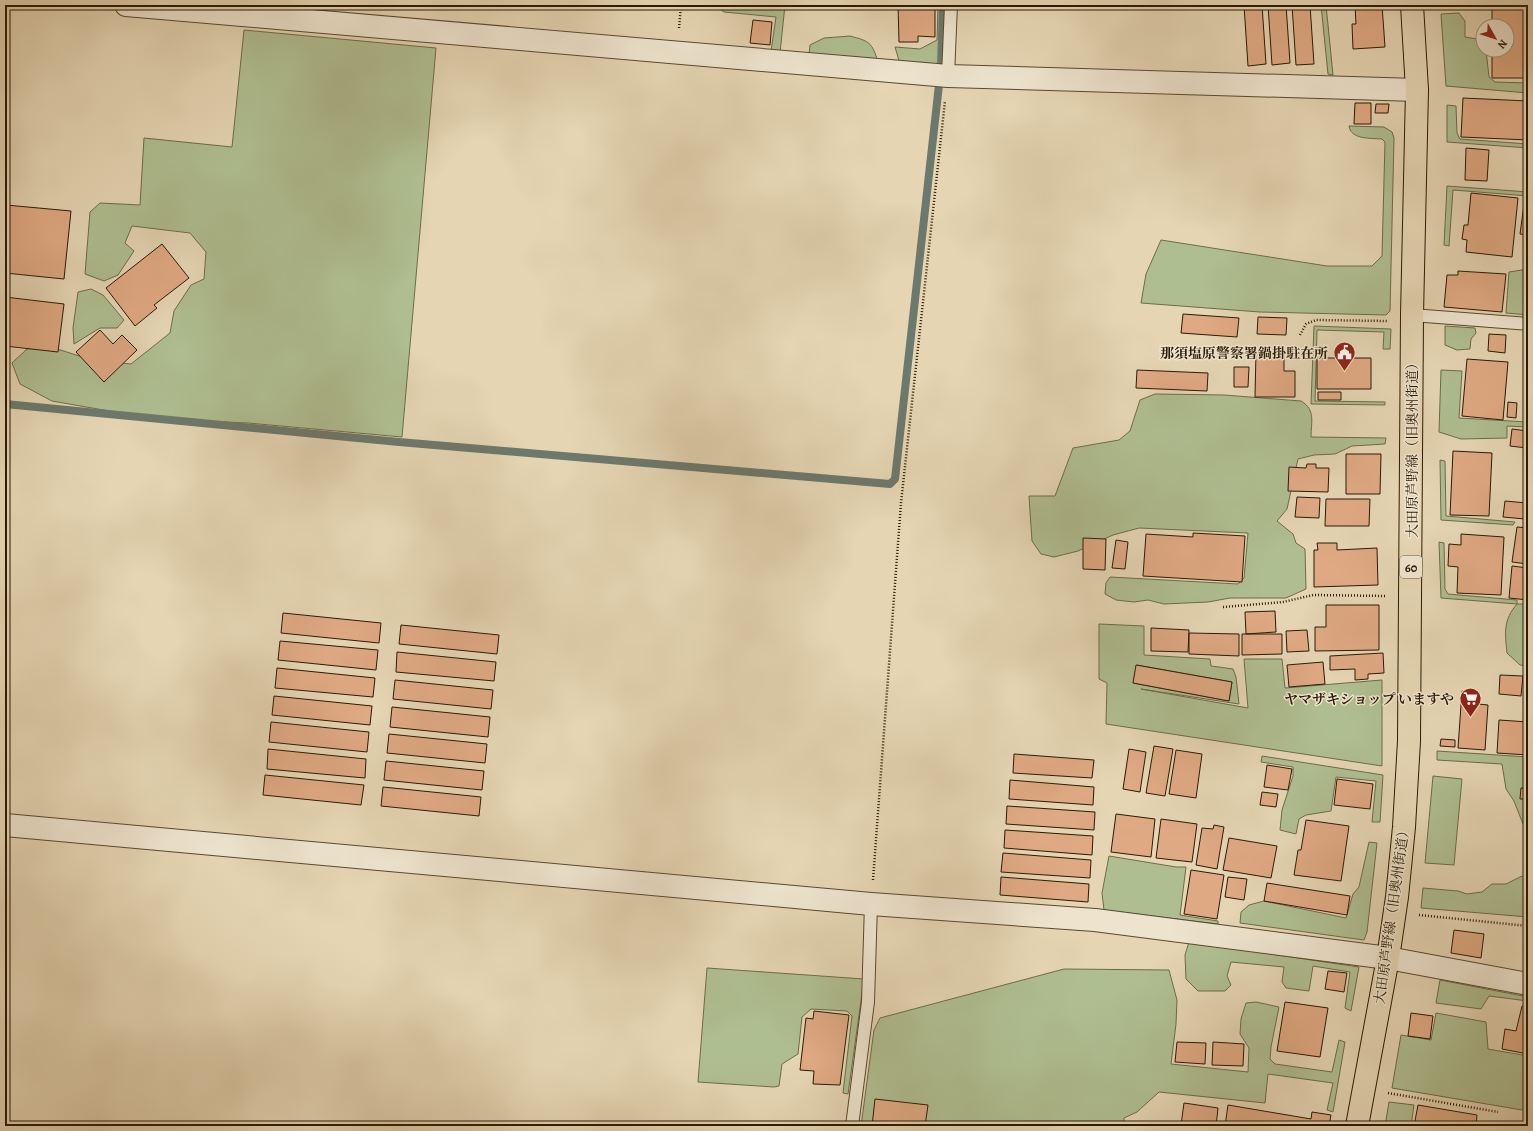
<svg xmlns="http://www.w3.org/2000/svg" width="1533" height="1131" font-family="Alegreya,'Noto Serif JP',serif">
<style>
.green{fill:#afbe91;stroke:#6d6c4a;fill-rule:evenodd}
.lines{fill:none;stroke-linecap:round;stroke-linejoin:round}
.stream{stroke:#6c796d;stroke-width:8}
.building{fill:#dfa983;stroke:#2b1a03}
.lane-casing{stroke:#5a492f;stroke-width:14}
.street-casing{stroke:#5a492f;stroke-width:24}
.primary-casing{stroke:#2b1a03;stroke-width:24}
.path{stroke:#2b1a03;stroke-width:2.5;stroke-dasharray:1 2;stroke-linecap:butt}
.lane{stroke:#eee4ce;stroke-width:12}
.street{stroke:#eee4ce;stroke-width:22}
.primary{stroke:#e5d5b3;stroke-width:22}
.labels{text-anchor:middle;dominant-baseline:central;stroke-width:3;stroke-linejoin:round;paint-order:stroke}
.shield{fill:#eee4ce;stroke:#665740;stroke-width:1}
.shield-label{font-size:13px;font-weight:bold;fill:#2b1a03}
.poi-label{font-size:14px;font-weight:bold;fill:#2b1a03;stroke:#eee4ce;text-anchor:end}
.street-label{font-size:14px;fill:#2b1a03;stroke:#eee4ce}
</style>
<rect width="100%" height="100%" fill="#e5d5b3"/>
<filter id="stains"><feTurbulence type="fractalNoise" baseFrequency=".005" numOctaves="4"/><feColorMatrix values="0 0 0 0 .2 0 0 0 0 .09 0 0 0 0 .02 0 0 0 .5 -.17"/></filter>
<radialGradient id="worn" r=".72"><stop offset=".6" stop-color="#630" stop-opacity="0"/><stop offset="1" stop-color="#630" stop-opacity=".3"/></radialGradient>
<path class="green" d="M 721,5 L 785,5 L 780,53 L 771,51 L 776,17 L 724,12 L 720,9 Z
M 938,5 L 940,5 L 939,66 L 900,64 L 895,47 L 920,49 L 937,40 Z
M 1321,5 L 1326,5 L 1333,75 L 1328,74 Z
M 1459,13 L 1465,21 L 1465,37 L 1483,40 L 1483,50 L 1486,50 L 1489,77 L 1495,82 L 1528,83 L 1528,93 L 1446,86 L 1441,14 Z
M 244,30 L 436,48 L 402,437 L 248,423 L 155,419 L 52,401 L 20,384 L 12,363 L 27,349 L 51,347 L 95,361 L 131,364 L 170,333 L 174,311 L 191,285 L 204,279 L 206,252 L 190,233 L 132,226 L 125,243 L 134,251 L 118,275 L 104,281 L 85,274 L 90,212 L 100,203 L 140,205 L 144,138 L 232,147 Z
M 850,36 C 869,41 872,42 878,62 L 809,55 L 810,45 L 824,38 Z
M 1447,105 L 1456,106 L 1457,133 L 1460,139 L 1528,144 L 1528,148 L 1447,142 Z
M 1349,126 L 1384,127 L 1392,132 L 1394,138 L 1390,311 L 1386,315 L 1260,312 L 1141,303 L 1146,274 L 1161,240 L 1327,266 L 1372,266 L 1382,256 L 1385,142 L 1382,139 C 1371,138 1351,140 1349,126 Z
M 1447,186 L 1528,192 L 1528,196 L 1453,190 L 1449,246 L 1444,245 Z
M 1528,269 L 1528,315 L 1506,313 L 1509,272 Z
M 91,289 L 103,295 L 124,320 L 117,328 L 100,328 L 74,344 L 73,328 L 78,292 Z
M 1314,326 L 1391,329 L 1390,349 L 1383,349 L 1384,332 L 1317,330 L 1315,401 L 1385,402 L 1385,405 L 1311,404 Z
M 1445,326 L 1475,328 L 1476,333 L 1471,339 L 1470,349 L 1457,350 L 1445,345 Z
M 1441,370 L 1462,371 L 1459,418 L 1528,422 L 1528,427 L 1507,426 L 1507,438 L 1461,439 L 1439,432 Z
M 1155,394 L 1224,395 L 1301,401 C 1316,410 1311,422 1311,437 L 1386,438 L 1385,444 L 1352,446 L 1335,454 L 1314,455 L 1298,459 L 1287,509 L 1277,521 L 1293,534 L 1296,543 L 1305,549 L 1306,589 L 1286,598 L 1230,598 L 1208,602 L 1164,604 L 1148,600 L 1134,602 L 1116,600 L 1105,594 L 1106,583 L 1110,577 L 1238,584 L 1244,578 L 1248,533 L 1139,528 L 1113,535 L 1078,551 L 1054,557 L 1041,554 L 1032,541 L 1029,496 L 1055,496 L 1073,448 L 1119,440 L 1130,431 L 1140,400 Z
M 1440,460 L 1445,461 L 1446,516 L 1515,522 L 1513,525 L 1441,520 Z
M 1439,542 L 1444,543 L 1445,589 L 1448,594 L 1517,600 L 1517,604 L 1528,604 L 1528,666 L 1520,665 L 1507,653 C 1505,633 1503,620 1517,604 L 1441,598 Z
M 1099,624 L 1144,626 L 1144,655 L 1210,659 L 1211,666 L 1233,669 L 1236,677 L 1239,704 L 1141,689 L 1248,708 L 1244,659 L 1282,659 L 1285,688 L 1382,680 L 1382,766 L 1106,724 L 1107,683 L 1099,679 ZM 1137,665 L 1232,682 L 1229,701 L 1133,683 Z
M 1437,751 L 1528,757 L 1528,844 L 1525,829 L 1514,801 L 1506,789 L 1502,764 L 1437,760 Z
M 1262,756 L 1383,775 L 1380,822 L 1372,822 L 1376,781 L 1336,777 L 1331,811 L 1306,815 L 1299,819 L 1296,834 L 1280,830 L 1282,810 L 1293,776 L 1293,767 L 1261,762 Z
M 1433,776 L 1462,779 L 1454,865 L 1425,863 Z
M 1369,842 L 1377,843 L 1367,932 L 1364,940 L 1240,923 L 1241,912 L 1249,905 L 1264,901 L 1346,918 L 1353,894 L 1359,887 Z
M 1109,856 L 1176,867 L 1186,867 L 1180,915 L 1218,921 L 1218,924 L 1104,910 L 1102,893 Z
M 1522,876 L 1527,880 L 1528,917 L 1421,908 L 1423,888 L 1458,891 L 1467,894 L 1482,892 L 1492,884 L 1506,884 Z
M 1189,942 L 1359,967 L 1351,1011 L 1345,1008 L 1350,972 L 1313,966 L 1309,991 L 1286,988 L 1282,982 L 1284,967 L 1231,962 L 1227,976 L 1231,985 L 1225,991 L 1198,991 L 1186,979 L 1185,955 Z
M 707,968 L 864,979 L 848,1094 L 843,1093 L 852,1016 L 847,1011 L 811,1009 L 802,1017 L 798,1054 L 782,1064 L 779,1086 L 774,1087 L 698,1082 Z
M 1064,969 L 1169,970 L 1177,1000 L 1176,1024 L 1171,1064 L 1248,1072 L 1249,1048 L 1240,1034 L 1241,1019 L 1246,1003 L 1256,1002 L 1279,1007 L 1271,1047 L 1270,1059 L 1275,1064 L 1332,1072 L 1339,1040 L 1345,1042 L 1333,1112 L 1327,1110 L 1333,1083 L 1268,1074 L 1265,1103 L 1159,1092 L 1137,1112 L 1124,1118 L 1124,1126 L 861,1126 L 874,1030 L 880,1018 Z
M 1440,980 L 1528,997 L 1528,1001 L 1489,996 L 1481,1009 L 1436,1003 Z
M 1436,1013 L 1486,1022 L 1488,1049 L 1528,1056 L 1528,1111 L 1392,1088 L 1401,1035 L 1431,1040 Z
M 1389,1102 L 1414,1105 L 1411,1126 L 1385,1126 Z"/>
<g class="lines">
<path class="stream" d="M 5,404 L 399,442 L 890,484 L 895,479 L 941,67 L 943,5"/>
</g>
<path class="building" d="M 898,5 L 935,5 L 935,37 L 918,36 L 918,42 L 899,42 Z
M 1244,5 L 1262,5 L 1266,64 L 1248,66 Z
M 1268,5 L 1286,5 L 1290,63 L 1272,65 Z
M 1292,5 L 1310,5 L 1314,64 L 1296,65 Z
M 1355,5 L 1382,5 L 1385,47 L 1353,49 L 1352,24 L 1356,24 Z
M 1492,5 L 1528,5 L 1528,78 L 1492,78 L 1492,50 L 1507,50 L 1507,26 L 1492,26 Z
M 753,20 L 772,22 L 770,45 L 750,43 Z
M 1463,98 L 1528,101 L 1528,140 L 1461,137 Z
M 1355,103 L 1371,103 L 1371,124 L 1354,124 Z
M 1376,104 L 1389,104 L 1388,113 L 1375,113 Z
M 1466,148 L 1489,150 L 1487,181 L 1465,180 Z
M 1471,193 L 1518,198 L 1512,257 L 1466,252 L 1467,240 L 1462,239 L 1464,225 L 1468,225 Z
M 1525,197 L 1528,197 L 1528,235 L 1520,234 Z
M 6,205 L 71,211 L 64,279 L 5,273 Z
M 162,244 L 189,278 L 154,305 L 157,308 L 135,326 L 106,288 Z
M 1458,271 L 1506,274 L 1502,312 L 1444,307 L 1447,275 L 1458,275 Z
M 5,297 L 64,304 L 58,352 L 5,346 Z
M 1183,314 L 1239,318 L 1237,337 L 1181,333 Z
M 1258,317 L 1287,318 L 1286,335 L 1257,334 Z
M 100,330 L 113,344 L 122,335 L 137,350 L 104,382 L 76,352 Z
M 1489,334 L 1506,335 L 1505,353 L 1488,351 Z
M 1256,352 L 1284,352 L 1284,371 L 1295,371 L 1295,397 L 1255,397 Z
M 1317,358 L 1371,358 L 1371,389 L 1317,389 Z
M 1467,359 L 1508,362 L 1503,420 L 1462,416 Z
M 1234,367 L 1249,367 L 1248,387 L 1234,387 Z
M 1137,370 L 1208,373 L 1207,391 L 1136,388 Z
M 1318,392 L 1341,392 L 1341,400 L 1318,400 Z
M 1508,402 L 1517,403 L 1516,418 L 1507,417 Z
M 1512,429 L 1528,431 L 1528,468 L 1524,468 L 1527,448 L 1510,446 Z
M 1453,451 L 1492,453 L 1489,516 L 1450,515 Z
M 1346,454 L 1381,454 L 1380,494 L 1346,494 Z
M 1307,464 L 1316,464 L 1316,468 L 1329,468 L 1328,492 L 1288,491 L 1289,467 L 1306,468 Z
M 1297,497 L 1320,498 L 1319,518 L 1295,517 Z
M 1326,499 L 1370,499 L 1369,526 L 1325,526 Z
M 1505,501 L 1527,503 L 1525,519 L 1503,517 Z
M 1517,527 L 1528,528 L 1528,564 L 1512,562 Z
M 1193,533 L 1245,536 L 1242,582 L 1143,576 L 1146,534 L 1193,537 Z
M 1461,534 L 1504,537 L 1501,595 L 1457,593 L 1458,567 L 1448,566 L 1449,544 L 1461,545 Z
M 1083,538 L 1106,539 L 1105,570 L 1083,569 Z
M 1116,540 L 1128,542 L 1125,569 L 1112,568 Z
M 1317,543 L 1337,543 L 1337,550 L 1377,548 L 1378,585 L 1314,587 L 1314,550 L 1318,550 Z
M 1512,566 L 1528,568 L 1528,600 L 1509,598 Z
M 1326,605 L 1379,605 L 1379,650 L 1315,651 L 1315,627 L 1326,627 Z
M 1275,611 L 1276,632 L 1246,634 L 1245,612 Z
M 283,613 L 381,623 L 379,643 L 281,633 Z
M 401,625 L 499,635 L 497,654 L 399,644 Z
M 1151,628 L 1189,630 L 1188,652 L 1151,651 Z
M 1307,630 L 1309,651 L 1287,652 L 1286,631 Z
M 1189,633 L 1239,634 L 1239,656 L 1189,654 Z
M 1242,634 L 1282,634 L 1282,654 L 1242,655 Z
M 280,641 L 378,650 L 376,670 L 278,660 Z
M 397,652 L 496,662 L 494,681 L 396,672 Z
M 1383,653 L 1384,673 L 1368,674 L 1368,679 L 1355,680 L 1355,669 L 1330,670 L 1330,656 Z
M 1323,662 L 1325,684 L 1289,687 L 1287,665 Z
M 1136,665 L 1232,682 L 1229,701 L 1133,683 Z
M 277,668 L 375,678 L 373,697 L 275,688 Z
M 1500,675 L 1523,676 L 1521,696 L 1499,694 Z
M 395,680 L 493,690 L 491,709 L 393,699 Z
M 1462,691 L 1479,692 L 1478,704 L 1488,705 L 1485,750 L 1458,748 Z
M 274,696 L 372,706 L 370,725 L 272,715 Z
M 392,707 L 490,717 L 488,737 L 390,727 Z
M 1499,720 L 1528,722 L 1528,755 L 1497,753 Z
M 271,722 L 369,732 L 367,752 L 269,742 Z
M 389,734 L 487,744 L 485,763 L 387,753 Z
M 1441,739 L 1455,740 L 1455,747 L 1440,746 Z
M 1154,746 L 1173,749 L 1165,796 L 1146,793 Z
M 268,749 L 366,759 L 365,778 L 267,769 Z
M 1129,749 L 1146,752 L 1140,792 L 1123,789 Z
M 1176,750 L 1202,754 L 1196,798 L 1169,794 Z
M 1014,754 L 1094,760 L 1092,778 L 1013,773 Z
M 386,761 L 484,771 L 482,790 L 384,780 Z
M 1267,765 L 1292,769 L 1288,790 L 1264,787 Z
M 265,775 L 364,785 L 361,805 L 263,795 Z
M 1337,779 L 1373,784 L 1370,809 L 1334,805 Z
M 1010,780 L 1094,787 L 1093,805 L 1009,799 Z
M 1526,783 L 1528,783 L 1528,804 L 1524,804 L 1525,799 L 1520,799 L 1521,788 L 1526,788 Z
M 383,787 L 481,797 L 479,816 L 381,806 Z
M 1262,792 L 1278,794 L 1276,807 L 1260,805 Z
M 1007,806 L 1095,812 L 1094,830 L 1006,824 Z
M 1116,814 L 1155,819 L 1151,857 L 1111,852 Z
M 1161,819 L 1197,824 L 1192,862 L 1156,858 Z
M 1306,820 L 1349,826 L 1341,881 L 1294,875 L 1298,850 L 1301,850 Z
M 1214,825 L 1224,827 L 1217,869 L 1196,865 L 1202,828 L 1213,829 Z
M 1005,830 L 1093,836 L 1092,855 L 1004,848 Z
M 1229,838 L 1277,846 L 1271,878 L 1223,870 Z
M 1003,853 L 1091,860 L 1090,878 L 1001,872 Z
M 1191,870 L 1224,875 L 1217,919 L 1184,914 Z
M 1001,877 L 1089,884 L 1088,902 L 1000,895 Z
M 1228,877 L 1247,879 L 1244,900 L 1225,897 Z
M 1267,883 L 1350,896 L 1347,915 L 1264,901 Z
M 1454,930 L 1484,934 L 1481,958 L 1451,953 Z
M 1328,971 L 1347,973 L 1344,992 L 1325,989 Z
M 1285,1002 L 1328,1008 L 1320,1057 L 1277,1051 Z
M 1522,1006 L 1528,1007 L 1528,1054 L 1502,1049 L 1505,1029 L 1516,1031 Z
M 814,1011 L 849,1015 L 840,1085 L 813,1084 L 814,1071 L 800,1070 L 806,1018 L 813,1019 Z
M 1411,1013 L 1433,1016 L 1430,1039 L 1408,1036 Z
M 1177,1042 L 1206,1043 L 1205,1064 L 1175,1062 Z
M 1213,1042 L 1244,1044 L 1243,1066 L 1212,1065 Z
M 875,1099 L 928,1105 L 925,1126 L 872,1126 Z
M 1184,1103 L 1218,1108 L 1216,1126 L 1181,1125 Z
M 1228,1105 L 1311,1119 L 1312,1112 L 1331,1115 L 1329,1126 L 1225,1126 Z
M 1418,1105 L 1477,1115 L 1476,1126 L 1414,1126 Z"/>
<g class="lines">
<defs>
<path id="lane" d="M 948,76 L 951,5
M 1412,315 L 1528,324
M 852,1126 L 868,1002 L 871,904"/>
<path id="street" d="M 126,5 L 948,76 L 1417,90
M 5,825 L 871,904 L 1095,920 L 1388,958 L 1528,984"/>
<path id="primary" d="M 1357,1126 L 1388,958 L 1397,897 L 1404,827 L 1409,741 L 1412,315 L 1417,90 L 1412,5"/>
</defs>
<use href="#lane" class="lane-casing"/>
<use href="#street" class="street-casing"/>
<use href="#primary" class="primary-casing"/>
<path class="path" d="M 679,28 L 681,5
M 1300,335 L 1306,324 L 1316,320 L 1388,321
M 1223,607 L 1283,602 L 1313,595 L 1386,596
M 873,880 L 901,503 L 945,101
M 1419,915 L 1528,926
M 1388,1093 L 1498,1112"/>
<use href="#lane" class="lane"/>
<use href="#street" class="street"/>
<use href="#primary" class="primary"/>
</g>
<defs>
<symbol id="civic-pin" viewBox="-11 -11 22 30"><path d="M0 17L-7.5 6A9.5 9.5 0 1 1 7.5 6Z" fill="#8f2418" stroke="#eee4ce"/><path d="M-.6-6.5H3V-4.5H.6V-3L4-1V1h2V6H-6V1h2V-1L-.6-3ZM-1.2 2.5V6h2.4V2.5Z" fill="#fff"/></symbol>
<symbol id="supermarket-pin" viewBox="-11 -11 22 30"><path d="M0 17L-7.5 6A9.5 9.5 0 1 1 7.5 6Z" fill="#8f2418" stroke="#eee4ce"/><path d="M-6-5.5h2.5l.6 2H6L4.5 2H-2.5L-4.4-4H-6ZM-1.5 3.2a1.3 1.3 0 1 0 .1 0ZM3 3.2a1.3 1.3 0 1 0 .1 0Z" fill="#fff"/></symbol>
</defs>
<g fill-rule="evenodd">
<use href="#civic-pin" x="1332" y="340" width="25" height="34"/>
<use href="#supermarket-pin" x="1458" y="686" width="25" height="34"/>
</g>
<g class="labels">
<rect class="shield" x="1400" y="556" width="22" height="22" rx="3"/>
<g class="shield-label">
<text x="1411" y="567">60</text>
</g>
<g class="poi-label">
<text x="1328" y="353">那須塩原警察署鍋掛駐在所</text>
<text x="1454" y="699">ヤマザキショップ いますや</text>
</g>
<g class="street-label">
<text transform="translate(1412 447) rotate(-90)">大田原芦野線（旧奥州街道）</text>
<text transform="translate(1392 914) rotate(-82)">大田原芦野線（旧奥州街道）</text>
</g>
</g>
<rect width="1533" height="1131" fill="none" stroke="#e5d5b3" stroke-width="20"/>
<rect x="6" y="6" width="1521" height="1119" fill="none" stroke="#2b1a03" stroke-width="2"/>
<rect x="10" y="10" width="1513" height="1111" fill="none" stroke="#2b1a03"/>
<g transform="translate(1495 38) rotate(129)"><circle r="19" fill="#eee4ce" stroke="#a0937d"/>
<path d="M0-3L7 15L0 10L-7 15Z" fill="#8f2418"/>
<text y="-6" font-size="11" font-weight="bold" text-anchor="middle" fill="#2b1a03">N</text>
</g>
<rect width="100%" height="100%" filter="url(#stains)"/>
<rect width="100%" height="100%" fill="url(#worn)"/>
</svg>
